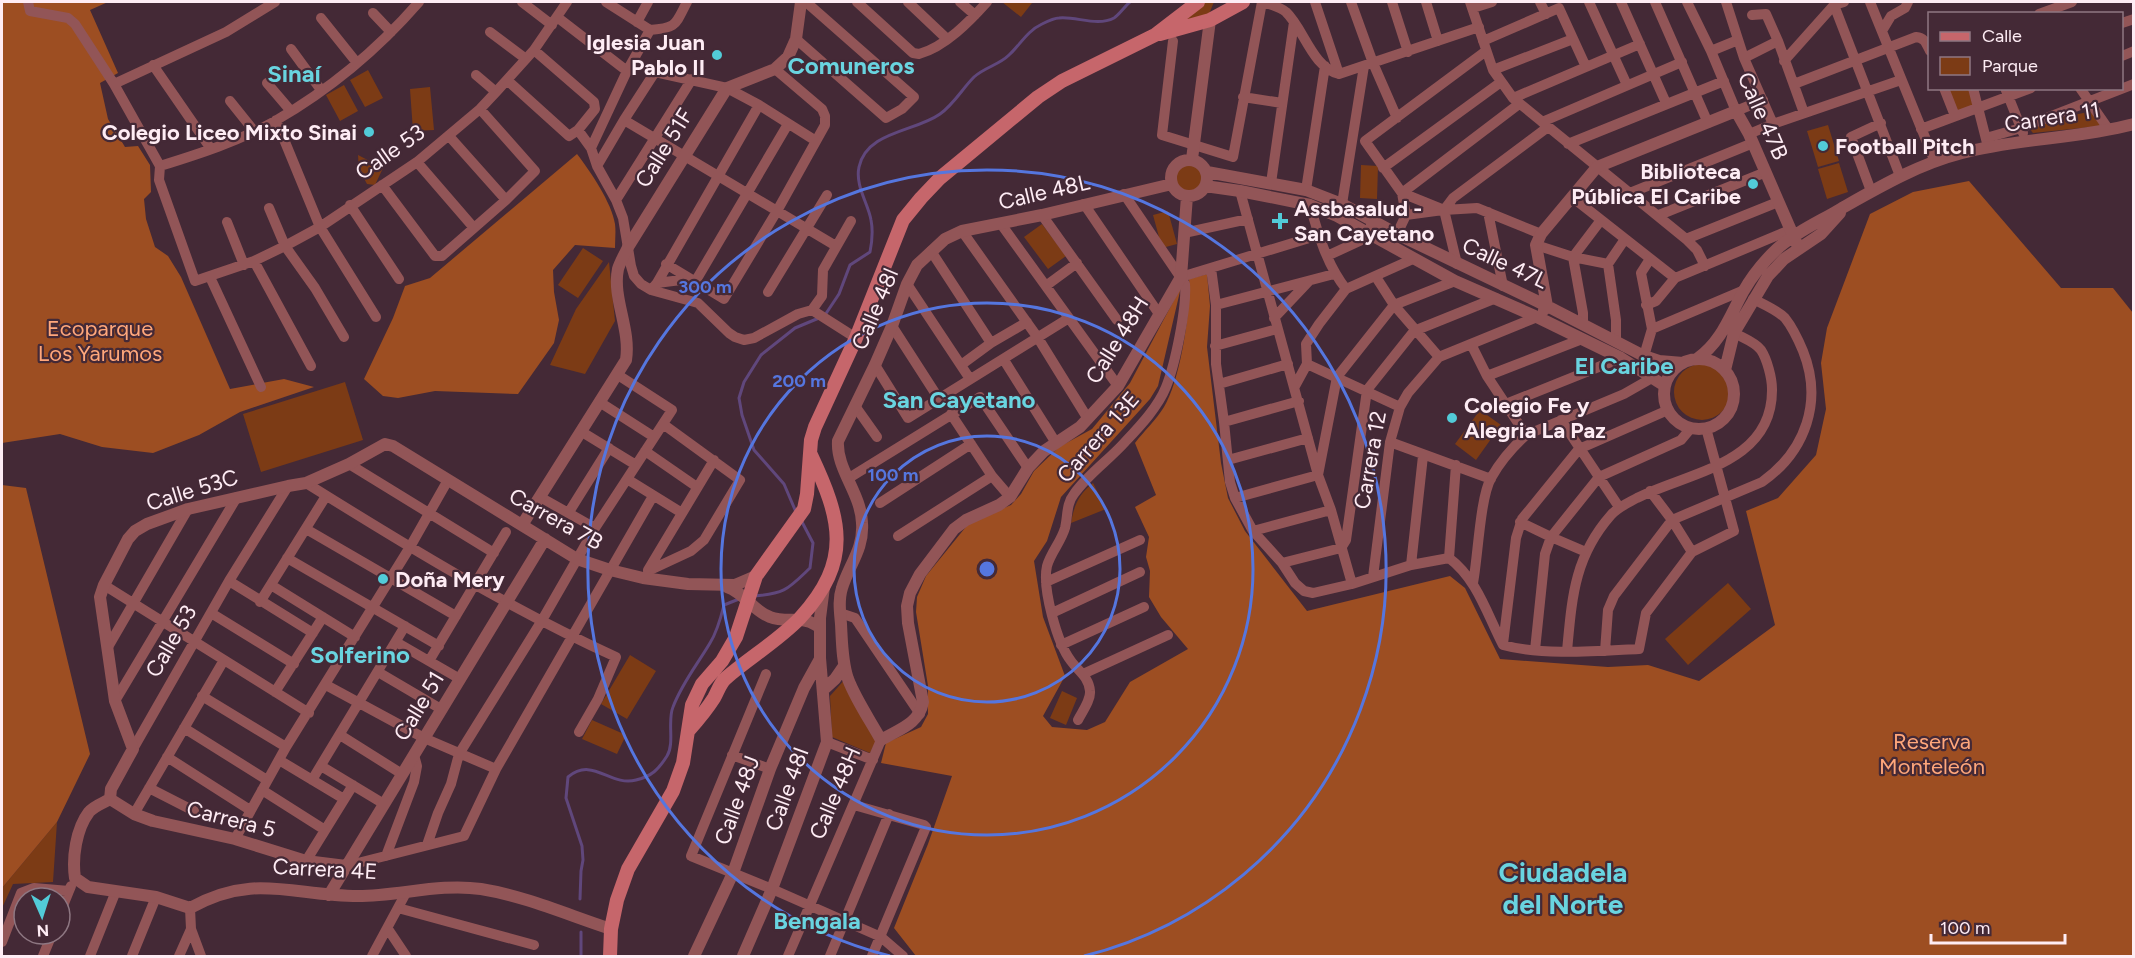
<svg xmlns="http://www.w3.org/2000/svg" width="2135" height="958" font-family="Figtree,sans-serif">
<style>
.green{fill:#7c3b15}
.forest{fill:#9d4e22}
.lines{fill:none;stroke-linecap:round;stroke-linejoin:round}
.stream{stroke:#60477c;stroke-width:3}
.minor{stroke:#925557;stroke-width:10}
.tertiary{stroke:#925557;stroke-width:12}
.secondary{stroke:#c6666b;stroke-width:14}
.ring{fill:none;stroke:#5576df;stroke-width:3}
.poi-dot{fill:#52cbd8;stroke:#442936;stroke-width:2}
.labels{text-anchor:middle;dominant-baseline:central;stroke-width:4.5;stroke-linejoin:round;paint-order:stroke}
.poi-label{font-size:22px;font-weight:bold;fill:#feecf4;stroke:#442936;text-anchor:start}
.street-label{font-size:22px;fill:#feecf4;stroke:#442936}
.park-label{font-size:22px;fill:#ffa77b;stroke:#442936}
.neighbourhood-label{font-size:24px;font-weight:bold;fill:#69d4e0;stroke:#442936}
.district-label{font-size:28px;font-weight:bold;fill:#69d4e0;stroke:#442936}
.centre{fill:#5576df;stroke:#442936;stroke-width:3}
.ring-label{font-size:18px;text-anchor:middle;font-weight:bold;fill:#5576df;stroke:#442936;stroke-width:4.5;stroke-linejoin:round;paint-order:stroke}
</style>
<rect width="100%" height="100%" fill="#442936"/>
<path class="green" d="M 1002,2 L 1030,2 L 1032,3 L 1021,17 Z
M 1202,2 L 1214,2 L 1209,14 L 1176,26 Z
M 368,70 L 383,98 L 365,107 L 350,80 Z
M 344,85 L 358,111 L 340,121 L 326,95 Z
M 430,87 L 434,130 L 413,131 L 410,89 Z
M 1948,89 L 1972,89 L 1974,107 L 1955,112 Z
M 2094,109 L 2101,126 L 2033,133 L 2026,125 L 2088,112 Z
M 1828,125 L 1839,161 L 1818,167 L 1807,131 Z
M 358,155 L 383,168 L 375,185 L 367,184 L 359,169 Z
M1175 177a15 15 0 1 1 30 0a15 15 0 1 1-30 0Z
M 1839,163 L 1848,192 L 1827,199 L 1818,169 Z
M 1361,165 L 1378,166 L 1377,199 L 1360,198 Z
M 1168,211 L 1177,244 L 1162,248 L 1153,215 Z
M 1042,224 L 1066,256 L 1048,269 L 1024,237 Z
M 583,248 L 603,261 L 578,298 L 558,285 Z
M 609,262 L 615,321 L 585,374 L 550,365 L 576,309 Z
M1674 392a28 28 0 1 1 56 0a28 28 0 1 1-56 0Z
M 345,382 L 363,440 L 261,472 L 243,414 Z
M 1480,410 L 1501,425 L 1476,460 L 1455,444 Z
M 1093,483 L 1106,509 L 1071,523 C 1074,505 1079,494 1093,483 Z
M 1728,583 L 1751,609 L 1688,665 L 1665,639 Z
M 630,655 L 656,671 L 627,719 L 601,704 Z
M 846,678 L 878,738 L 870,753 L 832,737 L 830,696 Z
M 1062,691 L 1077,698 L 1066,725 L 1050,718 Z
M 592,720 L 626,735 L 617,754 L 582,739 Z
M 57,822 L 53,882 L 13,884 L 2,908 L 2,888 Z"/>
<path class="forest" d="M 2,2 L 108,2 L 90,10 L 118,73 L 100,83 L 108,119 L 125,147 L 138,146 L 150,165 L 151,192 L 144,199 L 146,219 L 155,247 L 168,256 L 181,277 L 230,389 L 284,379 L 314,387 L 240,412 L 199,435 L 153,453 L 102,447 L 60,434 L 2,443 Z
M 577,154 C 590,171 612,203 615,224 C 616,232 615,240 615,248 L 575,245 L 553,270 L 554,292 L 559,320 L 554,343 L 518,394 L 435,391 L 398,398 L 383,396 L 364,379 L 393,318 L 405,286 L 430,278 Z
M 1969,181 L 2061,288 L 2113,288 L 2133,313 L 2133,956 L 916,956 L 894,928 L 928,844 L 952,776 L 881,763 L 886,743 L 921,727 L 928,714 L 928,686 L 916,612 L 917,597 L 926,576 L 969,523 L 1011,505 L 1021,494 L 1034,471 L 1059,447 L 1092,429 L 1130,383 L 1181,287 L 1158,386 L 1150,399 L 1061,497 L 1047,541 L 1034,561 L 1043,617 L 1065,676 L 1043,716 L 1052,727 L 1087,730 L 1105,722 L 1130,682 L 1188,649 L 1161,617 L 1149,597 L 1150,571 L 1146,557 L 1149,537 L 1135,507 L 1156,495 L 1135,443 C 1144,431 1156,420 1164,407 C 1180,381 1191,310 1189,279 L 1207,274 L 1210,306 L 1207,347 L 1221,463 L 1228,498 L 1245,531 L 1307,611 L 1450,576 L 1465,588 L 1500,659 L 1608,667 L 1648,665 L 1699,681 L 1775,625 L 1746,511 L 1778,498 L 1816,455 L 1826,409 L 1821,363 L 1827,328 L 1870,214 L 1913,192 Z
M 2,485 L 26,488 L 90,754 L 57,822 L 2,888 Z"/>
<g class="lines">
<path class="stream" d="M 825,315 L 839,294 L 850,265 L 870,252 C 872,242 873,230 871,220 C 868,203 855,186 859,167 C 867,131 915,132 940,114 C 954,104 962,89 974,77 C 985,67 999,65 1009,55 C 1020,45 1027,31 1042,24 C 1046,22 1054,18 1059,18 C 1076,16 1097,27 1114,18 C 1119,15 1125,6 1130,2
M 796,512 L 784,484 L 754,450 L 742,415 L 739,398 L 744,382 L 761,355 L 795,328 L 819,318
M 754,596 C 785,594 788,589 810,568 L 813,543 L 801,520
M 580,899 L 581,871 L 583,860 L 582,846 L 566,798 L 568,777 C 593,756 610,787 636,780 C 652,776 658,770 667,756 C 675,743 667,721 673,707 C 682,683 697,665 710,643 C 717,632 721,617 724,605 L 739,599
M 581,956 L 581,932"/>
<path class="minor" d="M 28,2 L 30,11 L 68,18 L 75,24 L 114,84 L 160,166 L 159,180 L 195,281 L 254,261 L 285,246 L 320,227 L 417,162 L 480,109 L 496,92 L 534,50 L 567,2
M 522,2 L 552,25
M 606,2 L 650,30
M 857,2 L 913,53 L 919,54 C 945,47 970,21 987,2
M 908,2 L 947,39
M 960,2 L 975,15
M 1264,2 C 1271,5 1280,7 1286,12 C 1304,29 1312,67 1339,74 L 1479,27
M 1315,2 L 1339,74
M 1351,2 L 1373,63 L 1397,118
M 1392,2 L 1408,52
M 1426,2 L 1438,41
M 1470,2 L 1493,70 L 1513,98 L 1686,239 L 1697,250 L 1705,266
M 1540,2 L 1546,14
M 1589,2 L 1627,85
M 1621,2 L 1666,103
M 1655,2 L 1708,123
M 1687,2 L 1711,51 L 1736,111 L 1763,100
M 1726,2 L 1744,58 L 1773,124
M 1870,2 L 1935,162
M 1834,5 L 1900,176
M 1473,8 L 1492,2
M 373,13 L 391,32
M 2039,14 L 2072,2
M 1752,15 L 1766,14 L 1778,41 L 1804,113
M 557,17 L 627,71
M 321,18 L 357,63
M 637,22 L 648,2
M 2122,23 L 2134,19
M 650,30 C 677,28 675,25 687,2
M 1882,31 L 1891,16 L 1905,8 L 1908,2
M 490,32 L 526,59
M 796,39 L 886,118 L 902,109 L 914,97 L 806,2
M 1173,41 L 1162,135 L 1233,157 L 1262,2
M 1483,41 L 1559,8 L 1586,67
M 291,49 L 321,90
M 1486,51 L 1365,141 L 1402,193 L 1444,210 L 1477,208 L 1541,234
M 1711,51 L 1738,40
M 2122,56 L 2134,51
M 1744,58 L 1778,41
M 1784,61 L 1834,5 L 1844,2
M 153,65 L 211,149
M 1493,70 L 1573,39
M 476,75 L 496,92
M 507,80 L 569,136 L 578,130 L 595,109 L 594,102 L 534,50
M 267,83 L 290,110
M 114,84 L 226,32 L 275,2
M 1794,84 L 1916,37 C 1925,38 1926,43 1930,51
M 1944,88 L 1955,116
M 1973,88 L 1987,143
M 2005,88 L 2023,133
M 2080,88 L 2109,130
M 1243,97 L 1282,103
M 1513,98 L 1640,44
M 230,101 L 254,131
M 276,120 L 320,227 L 376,317
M 624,120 L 836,246
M 1542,122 L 1682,62
M 1921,129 L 2031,88
M 578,130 L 591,148 L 597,166 L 616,200 L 623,218 L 631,266 L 634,276 L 641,284 L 651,290 L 698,303 L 729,333 L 735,337 L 744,340 L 754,338 L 798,314 L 812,310
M 1749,134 L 1773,124 L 1901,80
M 449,136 L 506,200
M 1986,138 L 2021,128 L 2134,84
M 1568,144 L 1724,81
M 591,148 L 627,71 L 650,30
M 417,162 L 474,228
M 160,166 C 199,154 239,141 275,121 C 329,90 379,48 419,2
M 597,166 L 624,120 L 655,72 L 727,88 L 759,105 L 816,141
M 1383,168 L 1501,82
M 1271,183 L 1294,22
M 382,185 L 435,256 L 442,256 L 506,200 L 535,171 L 480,109
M 1306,190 L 1325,66
M 1240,191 L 1318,475 L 1331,510 L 1352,584
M 1871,191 L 1851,137 L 1881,123
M 1630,193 L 1753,143
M 1572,197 L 1675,278
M 616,200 L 692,79
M 1084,204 L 1159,314
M 1342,204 L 1364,66
M 350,205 L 399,279
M 1310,205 C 1318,234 1327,265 1346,289
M 269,208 L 285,246 L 315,288 L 344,337
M 1444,210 L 1453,198 L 1548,127
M 1444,210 L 1457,264
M 1488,212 L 1503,286
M 1042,215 L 1117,320
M 1406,215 L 1443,210
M 1659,215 L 1766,172
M 227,222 L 244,265
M 1001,224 L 1118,386
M 962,231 L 1038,338 L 1088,419
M 1184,233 L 1248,219
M 1397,234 L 1406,215 L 1402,193 L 1519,104
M 1686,239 L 1778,202
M 1536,245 L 1573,257 L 1608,264
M 931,251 L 991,343
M 1327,256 L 1366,238 L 1369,234 L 1372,220
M 1573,257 L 1583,313 L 1583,325
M 1573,257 L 1601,220
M 254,261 L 311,366
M 666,264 L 724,299 L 777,211 L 825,125 L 825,116 L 822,109 L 775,69
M 1608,264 L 1616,320 L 1616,342
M 1608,264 L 1625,239
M 1211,268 L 1216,305 L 1216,364 L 1224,422 L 1230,482 L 1235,498 L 1253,531 L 1282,563 L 1295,583 L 1304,591 L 1313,593 L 1352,584 L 1411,565 L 1449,558
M 210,277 L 261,387
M 1181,277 L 1319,235
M 1376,277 L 1394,305 L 1439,357
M 695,282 L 788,124
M 657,283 L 689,279
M 907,284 L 970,379
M 1047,285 L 1077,263
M 651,290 L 657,283 L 759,105
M 768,292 L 827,195
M 1216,305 L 1334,274
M 1646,305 L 1656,301 L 1675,278 L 1790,230
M 812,310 L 822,296 L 823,270 L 851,221
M 812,310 L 856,338
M 1274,318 L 1309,281
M 892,326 L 939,399
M 1652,329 L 1744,290
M 1471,344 L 1487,376 L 1526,435
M 1215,346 L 1277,329
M 1644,356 L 1652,329 L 1641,273 L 1650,259
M 1004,360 L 1056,443
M 1307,364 L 1400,407
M 875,365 L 908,418 L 1069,318
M 961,365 L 991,343 L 1027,322
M 1487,376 L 1582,339
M 1219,384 L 1288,364
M 1295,386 L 1307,364 L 1306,344 L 1319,324 L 1346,289 L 1413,259
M 601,403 L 654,437
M 1506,404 L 1621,358
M 855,406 L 877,437
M 951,414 L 992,476 L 1010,497
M 1561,420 L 1619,507
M 1224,422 L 1299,401
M 582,432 L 636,465
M 1390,442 L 1491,479
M 645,451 L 697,487
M 1228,460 L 1308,438
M 349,464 L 494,553
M 849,478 L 980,397 L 1028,468
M 627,479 L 682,513
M 306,483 C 407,546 508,608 616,657 L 598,699 L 579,732
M 1650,491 L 1672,520 L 1692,552
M 540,497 L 595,528
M 1235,498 L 1318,475 L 1337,377 L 1394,305 L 1455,281
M 880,503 L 971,444
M 569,512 L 609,448
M 1520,522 L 1551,537 L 1586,552
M 306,529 L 456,616
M 1253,531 L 1331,510
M 898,536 L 992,476
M 287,558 L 439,646
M 1449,558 C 1477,579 1487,614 1503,645 C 1542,656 1598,651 1639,649 L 1646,613 L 1692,552 L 1734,531 L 1706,428
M 1449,558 L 1456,465
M 1282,563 L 1341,548 L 1346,540 L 1367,390 L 1414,331 L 1496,298
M 1411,565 L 1423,456
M 648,570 L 714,460
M 648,571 L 691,551 L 704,540 L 740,480 L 663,424
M 1373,577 L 1390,442 L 1400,407 L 1408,393 L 1439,357 L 1537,317
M 229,581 L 313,633
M 1046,582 L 1140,540
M 1473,583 C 1478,557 1480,498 1491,478 C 1500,462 1513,447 1526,435 L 1624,394 L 1652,378
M 104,585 L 309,713
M 271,585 L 355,637
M 260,602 L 326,496
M 211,613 L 294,664
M 840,613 L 855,618 L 920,714
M 1052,613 L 1140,572
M 396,642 L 460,679
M 1503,644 L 1516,538 L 1522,519 L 1579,449 L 1668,410
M 1061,645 L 1144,607
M 108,647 L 188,509
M 1535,650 L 1545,554 L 1551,537 L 1599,477 L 1681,440 L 1691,428
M 1567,651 C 1572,598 1574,557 1611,515 C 1618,507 1628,503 1637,498 C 1689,472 1773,464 1772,389 C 1772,378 1767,359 1761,350 C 1755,342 1743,338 1734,333
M 1605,651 L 1608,610 L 1614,596 L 1672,520 L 1762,482 C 1806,451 1823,401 1803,351 C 1798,339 1793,328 1785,318 C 1777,310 1763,304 1753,299
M 429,661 L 506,532
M 378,672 L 441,709
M 766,674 L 691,856 L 772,889 L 881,937 L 903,956
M 1083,674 L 1168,635
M 326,685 L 424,738 L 496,769
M 275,692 L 323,617
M 202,696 L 286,747
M 115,701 L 237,497
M 1078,720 C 1082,712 1091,700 1090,691 C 1089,677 1078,671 1071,661 C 1057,643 1042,588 1047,566 C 1051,552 1061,542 1065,528 C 1068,516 1066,504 1074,494 C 1088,474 1109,460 1125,442 C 1140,426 1158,407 1166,387 C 1175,365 1187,307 1185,284 L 1124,194
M 184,728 L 267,780
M 340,735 L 402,774
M 827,742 L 873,760
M 133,749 L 229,581 L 288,486
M 732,755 L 770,769
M 167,757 L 250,810
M 279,760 L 344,799
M 321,766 L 384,804
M 312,780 L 405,626
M 149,788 L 194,811
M 262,790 L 325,830
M 854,805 L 924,825 L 926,827 L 872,956
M 134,814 L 224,660
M 235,839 L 286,747 L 410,547 L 448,480
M 427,845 L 438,813 L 451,784 L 459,754 L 541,622 L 595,528 L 672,410 L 618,375
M 386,856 L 414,782 L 417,766 L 414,755
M 306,861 L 353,785
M 346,866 L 464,836 L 496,769 L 653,496
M 190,908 L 191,929 L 201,956
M 398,908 L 534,945
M 60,913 L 71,886
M 388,929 L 406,956
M 2,942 L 21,893 L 34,888 L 69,891
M 43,956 L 52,934
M 90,956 L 116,891
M 132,956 L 156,897
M 179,956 L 191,929
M 372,956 L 407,891
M 788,956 L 881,740
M 830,956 L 889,814"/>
<path class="tertiary" d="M 1192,159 L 1210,20
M1171 178a18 18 0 1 1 36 0a18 18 0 1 1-36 0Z
M 1207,172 L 1306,190 L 1342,204 L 1397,234 L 1547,306 L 1644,356 L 1659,361 L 1683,363
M 1172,184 L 1042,215 L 962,231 L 945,239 L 917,265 L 907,284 L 892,326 L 875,365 L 838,441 C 836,469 861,493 862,523 C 864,549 849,565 842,588 C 838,600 840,612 841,624 C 842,642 842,662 848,679 C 856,700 870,720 881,740 C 899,729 919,724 923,702 L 908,623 L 907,606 L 910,593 L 920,574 L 954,529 L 966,520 L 999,505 L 1010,497 L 1028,468 L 1044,451 L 1080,427 L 1118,386 L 1181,277 L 1187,196
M 1205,186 L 1240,191 L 1310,205 L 1337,216 L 1455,281 L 1537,317 L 1621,358 L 1665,386
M 1544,310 L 1547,306 L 1536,245 L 1541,234 L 1597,167 L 1736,111 L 1749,134 L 1799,249
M 1697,359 C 1721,342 1729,318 1743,292 C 1752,276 1763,262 1777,249 C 1795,232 1821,221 1842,208 C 1881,186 1919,164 1962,153 C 2019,138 2077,139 2134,124
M1664 394a35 35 0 1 1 70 0a35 35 0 1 1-70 0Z
M 1725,370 L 1734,333 L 1768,276 L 1784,259 L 1821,234 L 1840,213
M 522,525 L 626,360 C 631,329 612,298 618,269 C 620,262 625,254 628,247 L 727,88 L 775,69 L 788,57 L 796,39 L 801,2
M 727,587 C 745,593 753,611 770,617 C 787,624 804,614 820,628
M 823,690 L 835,679 L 844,666
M 110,799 L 111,789 L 133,749 L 115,701 L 100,597 L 104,585 L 128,539 L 135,531 L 147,524 L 188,509 L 288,486 L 306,483 L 349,464 L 385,444 L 393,446 L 577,559 L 610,570 L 643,578 L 688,584 L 735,585 L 756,576
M 110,799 C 103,803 94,806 89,812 C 76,829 72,858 75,878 L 88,887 L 156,897 L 190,908 C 254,872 293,896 358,896 C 399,896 440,883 481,889 C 525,896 568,915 611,929
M 110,799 L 134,814 L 153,821 L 235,839 L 306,861 L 346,866
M 329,895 L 545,539
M 694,956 L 733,873 L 770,769 L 804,688 L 820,659
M 743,956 L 772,889 L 827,742 L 820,658 L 820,618 L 824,587"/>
<path class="secondary" d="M 1160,34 L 1210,20 L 1243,2
M 689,730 C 698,720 707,709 714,698 C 718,691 720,683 726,678 C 749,658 779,640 800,618 C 853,560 841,519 811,455
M 610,956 L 611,929 L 617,900 L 628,869 L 673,791 L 683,763 L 692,705 L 702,684 L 722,661 L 736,637 L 756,576 L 804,509 L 807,494 L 811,440 L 815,427 L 856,338 L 903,220 L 921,198 L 940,178 L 1038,97 L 1062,81 L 1155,35 L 1198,2"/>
</g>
<g class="ring">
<circle cx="987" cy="569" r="133"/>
<circle cx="987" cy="569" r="266"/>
<path d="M890 956A399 399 0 1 1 1084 956"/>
</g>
<g class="poi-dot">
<circle cx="717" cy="55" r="6"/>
<circle cx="369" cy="132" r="6"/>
<circle cx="1823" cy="146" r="6"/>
<circle cx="1753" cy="184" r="6"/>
<path d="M1277 212h6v6h6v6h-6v6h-6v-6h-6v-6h6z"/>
<circle cx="1452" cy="418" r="6"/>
<circle cx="383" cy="579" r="6"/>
</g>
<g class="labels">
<g class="poi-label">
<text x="705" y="42" text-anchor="end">Iglesia Juan<tspan x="705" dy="25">Pablo II</tspan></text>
<text x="357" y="132" text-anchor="end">Colegio Liceo Mixto Sinai</text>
<text x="1835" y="146">Football Pitch</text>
<text x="1741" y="171" text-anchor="end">Biblioteca<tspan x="1741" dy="25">Pública El Caribe</tspan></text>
<text x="1294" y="208">Assbasalud -<tspan x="1294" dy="25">San Cayetano</tspan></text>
<text x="1464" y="405">Colegio Fe y<tspan x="1464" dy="25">Alegria La Paz</tspan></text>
<text x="395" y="579">Doña Mery</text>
</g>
<g class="street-label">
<text transform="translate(1763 116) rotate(66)">Calle 47B</text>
<text transform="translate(2052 117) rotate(-9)">Carrera 11</text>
<text transform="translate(664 148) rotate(-58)">Calle 51F</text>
<text transform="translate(390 152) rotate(-35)">Calle 53</text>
<text transform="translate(1044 192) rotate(-13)">Calle 48L</text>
<text transform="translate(1505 263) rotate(25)">Calle 47L</text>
<text transform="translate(875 309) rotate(-67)">Calle 48l</text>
<text transform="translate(1117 340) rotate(-58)">Calle 48H</text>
<text transform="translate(1098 437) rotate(-49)">Carrera 13E</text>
<text transform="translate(1370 460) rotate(-80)">Carrera 12</text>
<text transform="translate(192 490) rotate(-17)">Calle 53C</text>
<text transform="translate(556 519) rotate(29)">Carrera 7B</text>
<text transform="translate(171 641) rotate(-60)">Calle 53</text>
<text transform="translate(419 706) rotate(-59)">Calle 51</text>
<text transform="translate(787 789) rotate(-70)">Calle 48I</text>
<text transform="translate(835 793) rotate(-67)">Calle 48H</text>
<text transform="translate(737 800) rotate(-70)">Calle 48J</text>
<text transform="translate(231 819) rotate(14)">Carrera 5</text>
<text transform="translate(325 869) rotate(3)">Carrera 4E</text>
</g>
<g class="park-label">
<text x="100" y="328">Ecoparque<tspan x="100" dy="25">Los Yarumos</tspan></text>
<text x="1932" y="741">Reserva<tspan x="1932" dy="25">Monteleón</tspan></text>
</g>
<g class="neighbourhood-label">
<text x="851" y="65">Comuneros</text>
<text x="294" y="73">Sinaí</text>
<text x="1624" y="365">El Caribe</text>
<text x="959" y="399">San Cayetano</text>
<text x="360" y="654">Solferino</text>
<text x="817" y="920">Bengala</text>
</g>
<g class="district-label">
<text x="1563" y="872">Ciudadela<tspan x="1563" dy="32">del Norte</tspan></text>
</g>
</g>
<circle cx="987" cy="569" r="9" class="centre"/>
<g class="ring-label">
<text x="705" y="293">300 m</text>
<text x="799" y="387">200 m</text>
<text x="893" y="481">100 m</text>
</g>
<rect width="2135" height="958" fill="none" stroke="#feecf4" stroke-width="6"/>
<rect x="1928" y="12" width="195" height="78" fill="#442936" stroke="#8e7782" stroke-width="1.5"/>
<rect x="1940" y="32" width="30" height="9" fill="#c6666b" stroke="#8e7782" stroke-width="1.5"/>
<text x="1982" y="42" font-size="18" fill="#feecf4">Calle</text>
<rect x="1940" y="57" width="30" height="18" fill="#7c3b15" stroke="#8e7782" stroke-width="1.5"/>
<text x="1982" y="72" font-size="18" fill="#feecf4">Parque</text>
<g transform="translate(42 916) rotate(177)"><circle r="28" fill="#442936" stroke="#8e7782" stroke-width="1.5"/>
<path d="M0-4.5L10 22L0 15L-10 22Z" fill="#52cbd8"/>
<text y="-9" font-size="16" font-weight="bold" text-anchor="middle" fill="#feecf4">N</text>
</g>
<path d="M1931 934v9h134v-9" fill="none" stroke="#feecf4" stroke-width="3"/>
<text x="1940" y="934" font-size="18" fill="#feecf4" stroke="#442936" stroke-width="4.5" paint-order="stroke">100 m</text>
</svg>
